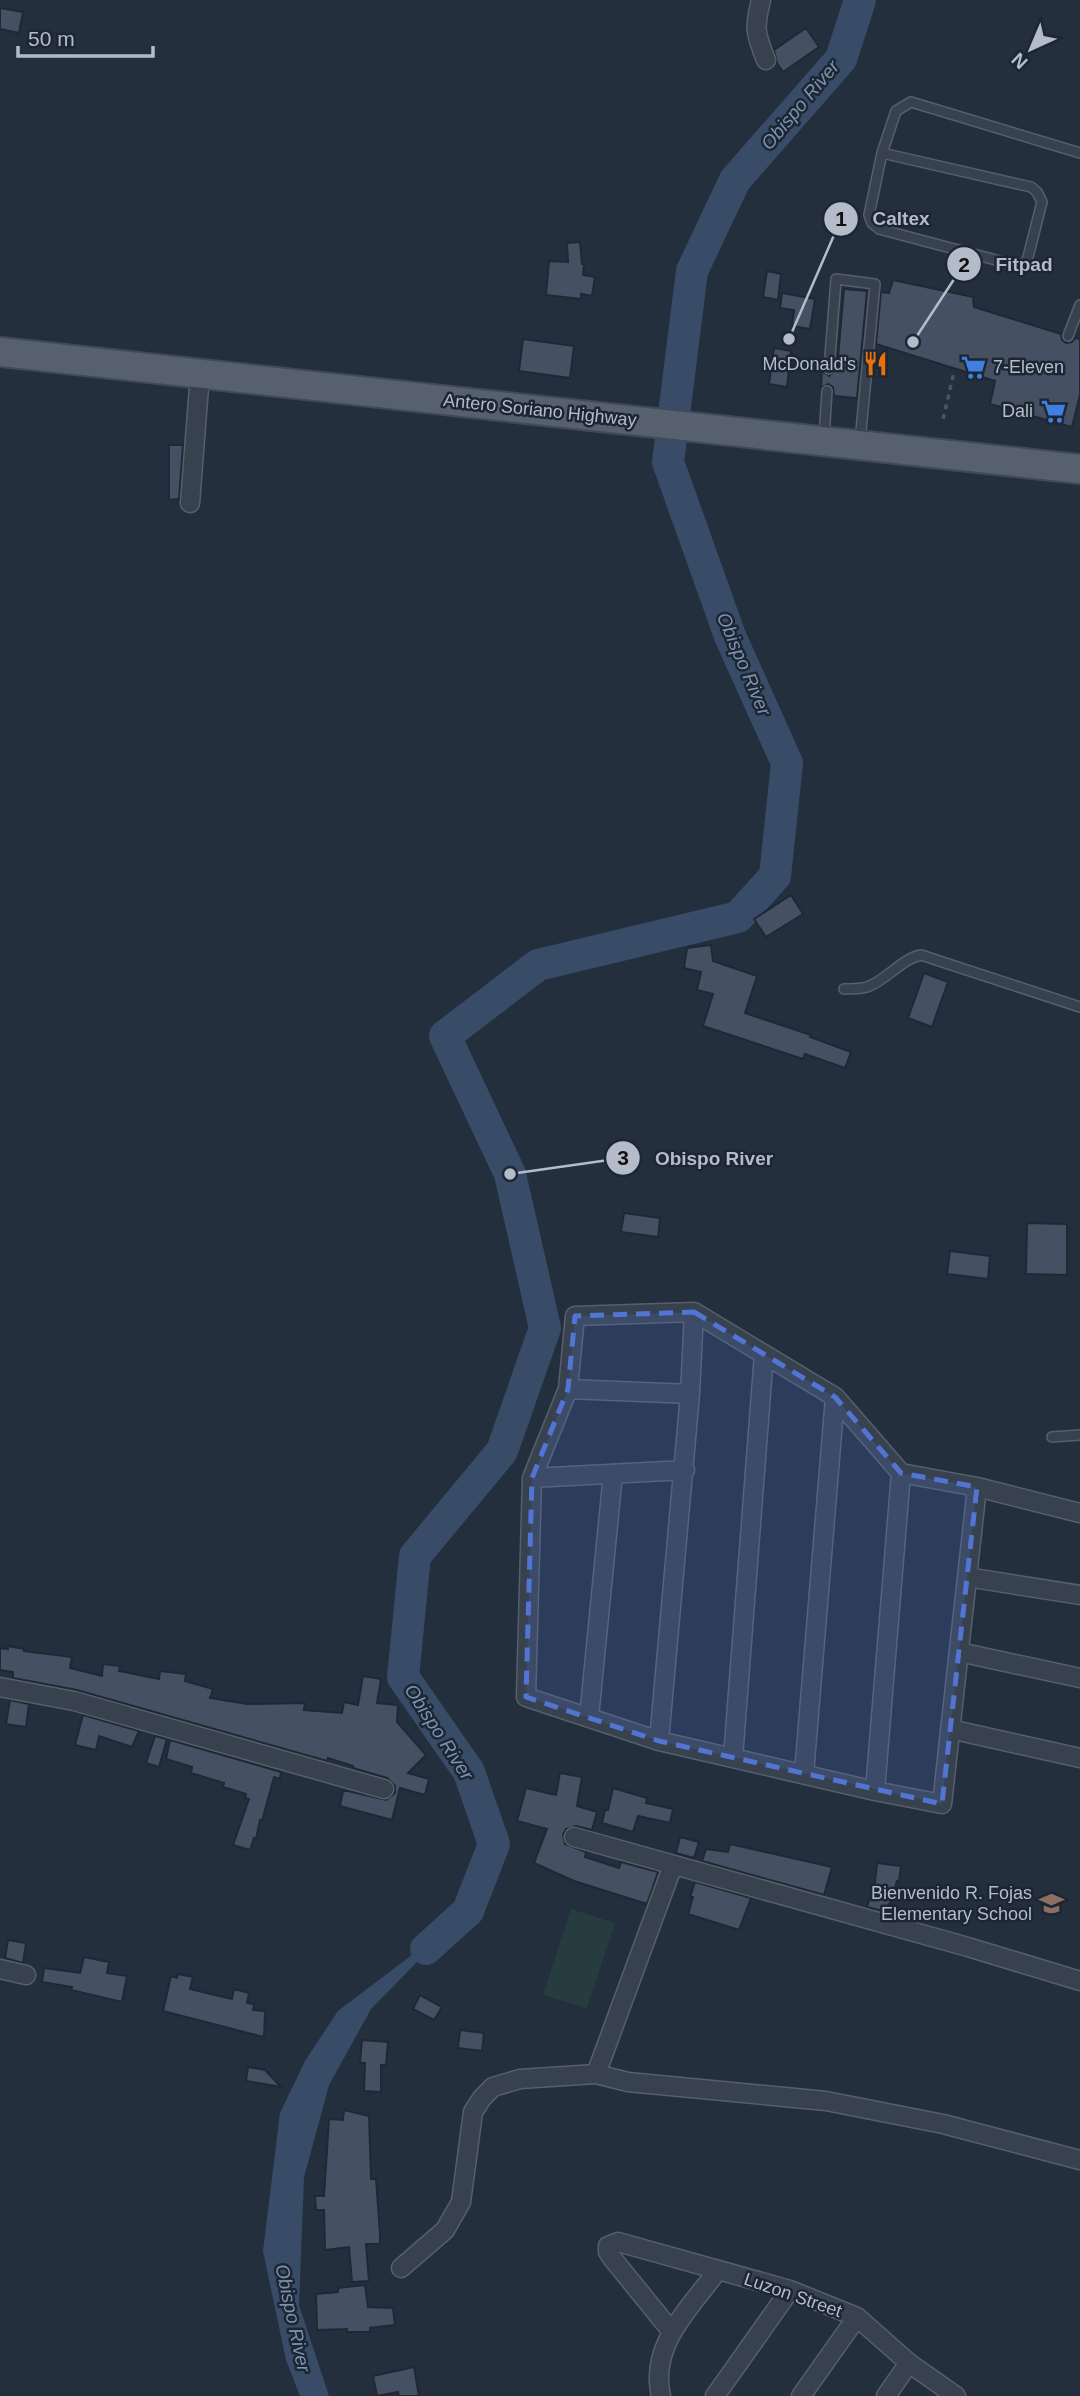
<svg xmlns="http://www.w3.org/2000/svg" width="1080" height="2396" font-family="Arial,sans-serif">
<style>
.green{fill:#263c3f}
.water{fill:#394c67}
.lines{fill:none;stroke-linecap:round;stroke-linejoin:round}
.river{stroke:#394c67;stroke-width:32}
.building{fill:#455162;stroke:#1f2835;stroke-width:2}
.lane-casing{stroke:#565f6c;stroke-width:12}
.street-casing{stroke:#565f6c;stroke-width:21}
.primary-casing{stroke:#414a57;stroke-width:32}
.path{stroke:#44595c;stroke-width:3.5;stroke-dasharray:5 5;stroke-linecap:butt}
.lane{stroke:#38414e;stroke-width:9}
.street{stroke:#38414e;stroke-width:18}
.primary{stroke:#56606e;stroke-width:28}
.marked{fill:#5274d3;fill-opacity:0.2;stroke:#5274d3;stroke-width:5;stroke-dasharray:14 9;stroke-linejoin:round}
.labels{text-anchor:middle;dominant-baseline:central;stroke-width:5;stroke-linejoin:round;paint-order:stroke}
.poi-label{font-size:18px;fill:#b4bcc9;stroke:#1d2633;text-anchor:end}
.street-label{font-size:18px;fill:#b4bcc9;stroke:#1d2633}
.water-label{font-size:19px;font-style:italic;fill:#7c92b1;stroke:#1d2633}
.leader{fill:none;stroke:#b4bcc9;stroke-width:2.5}
.callout-dot{fill:#b4bcc9;stroke:#1d2633;stroke-width:2.5}
.mark-label{font-size:21px;text-anchor:middle;font-weight:bold;fill:#111}
.callout-label{font-size:19px;text-anchor:middle;font-weight:bold;fill:#b4bcc9;stroke:#1d2633;stroke-width:5;stroke-linejoin:round;paint-order:stroke}
</style>
<rect width="100%" height="100%" fill="#242f3e"/>
<path class="green" d="M 571,1909 L 615,1923 L 587,2008 L 543,1995 Z"/>
<path class="water" d="M 458,1920 L 371,2009 L 329,2085 L 304,2177 L 299,2305 L 329,2396 L 300,2396 L 286,2360 L 263,2251 L 280,2113 L 305,2061 L 338,2011 Z"/>
<g class="lines">
<path class="river" d="M 426,1949 L 468,1911 L 494,1844 L 469,1772 L 403,1677 L 415,1556 L 502,1451 L 545,1328 L 510,1174 L 445,1036 L 538,965 L 738,917 L 775,876 L 787,763 L 730,636 L 668,462 L 692,271 L 735,180 L 841,59 L 860,0"/>
</g>
<path class="building" d="M 0,8 L 23,12 L 19,33 L 0,29 Z
M 806,28 L 819,47 L 783,72 L 777,63 L 774,50 Z
M 580,242 L 582,264 L 584,264 L 583,275 L 595,277 L 592,296 L 581,294 L 581,299 L 546,295 L 549,261 L 568,262 L 567,243 Z
M 767,271 L 781,274 L 778,300 L 763,297 Z
M 893,280 L 973,297 L 974,307 L 1061,334 L 1062,340 L 1066,343 L 1072,342 L 1075,338 L 1080,339 L 1080,395 L 1072,427 L 990,404 L 995,381 L 876,344 L 881,292 L 889,293 Z
M 844,289 L 867,291 L 857,398 L 834,396 L 833,387 L 828,384 L 821,388 L 822,371 L 829,376 L 837,369 Z
M 782,293 L 815,299 L 810,329 L 792,326 L 794,310 L 780,308 Z
M 523,339 L 574,346 L 570,378 L 519,371 Z
M 774,348 L 791,351 L 787,387 L 769,384 Z
M 169,445 L 183,445 L 179,499 L 169,500 Z
M 791,895 L 803,914 L 766,937 L 754,919 Z
M 711,945 L 713,961 L 757,976 L 745,1013 L 811,1035 L 810,1037 L 851,1052 L 845,1068 L 805,1054 L 803,1059 L 703,1026 L 713,994 L 697,990 L 701,972 L 684,968 L 687,948 Z
M 924,973 L 948,982 L 932,1027 L 908,1018 Z
M 624,1213 L 660,1218 L 658,1237 L 621,1232 Z
M 1027,1223 L 1067,1224 L 1067,1275 L 1026,1274 Z
M 950,1251 L 990,1256 L 988,1279 L 947,1274 Z
M 8,1646 L 24,1649 L 24,1651 L 72,1657 L 70,1668 L 102,1676 L 103,1664 L 120,1666 L 119,1671 L 159,1679 L 160,1671 L 186,1674 L 185,1681 L 213,1689 L 210,1698 L 247,1704 L 305,1703 L 304,1710 L 342,1713 L 344,1702 L 358,1705 L 363,1676 L 381,1679 L 377,1703 L 398,1705 L 397,1722 L 426,1755 L 408,1773 L 429,1779 L 425,1795 L 400,1788 L 392,1820 L 340,1806 L 343,1791 L 348,1791 L 386,1800 L 395,1793 L 395,1786 L 387,1778 L 353,1768 L 353,1766 L 328,1758 L 327,1761 L 77,1690 L 13,1678 L 13,1672 L 0,1670 L 0,1648 L 8,1649 Z
M 10,1700 L 29,1704 L 26,1727 L 6,1724 Z
M 83,1715 L 139,1731 L 132,1747 L 99,1736 L 96,1750 L 75,1745 Z
M 155,1736 L 167,1739 L 159,1767 L 146,1763 Z
M 170,1740 L 281,1772 L 280,1779 L 274,1777 L 262,1821 L 260,1820 L 256,1839 L 254,1838 L 250,1850 L 233,1845 L 249,1799 L 245,1798 L 246,1794 L 223,1787 L 224,1783 L 191,1773 L 192,1767 L 166,1759 Z
M 560,1773 L 582,1777 L 577,1806 L 597,1812 L 592,1830 L 576,1826 L 566,1829 L 563,1835 L 565,1844 L 586,1852 L 585,1857 L 619,1868 L 621,1862 L 658,1872 L 647,1904 L 574,1881 L 534,1863 L 547,1829 L 517,1821 L 526,1788 L 556,1795 Z
M 613,1788 L 647,1798 L 646,1803 L 673,1809 L 670,1823 L 638,1816 L 633,1832 L 602,1823 L 605,1810 L 608,1810 Z
M 680,1837 L 699,1842 L 694,1858 L 676,1853 Z
M 730,1844 L 832,1867 L 824,1895 L 702,1861 L 706,1849 L 728,1852 Z
M 877,1863 L 901,1866 L 899,1881 L 897,1881 L 887,1912 L 867,1907 L 875,1882 Z
M 695,1882 L 751,1898 L 739,1930 L 688,1914 L 693,1897 L 690,1897 Z
M 8,1940 L 26,1943 L 23,1963 L 5,1958 Z
M 84,1957 L 109,1962 L 107,1973 L 127,1976 L 122,2002 L 71,1990 L 72,1987 L 42,1982 L 44,1968 L 80,1973 Z
M 178,1974 L 193,1977 L 190,1989 L 232,1999 L 234,1989 L 249,1993 L 247,2003 L 254,2004 L 253,2010 L 265,2011 L 264,2037 L 163,2011 L 171,1976 L 177,1978 Z
M 420,1995 L 442,2007 L 434,2020 L 413,2009 Z
M 460,2030 L 484,2033 L 482,2051 L 458,2048 Z
M 362,2040 L 388,2042 L 386,2065 L 381,2065 L 381,2092 L 364,2091 L 365,2063 L 360,2063 Z
M 248,2067 L 265,2070 L 281,2087 L 246,2081 Z
M 344,2110 L 369,2116 L 371,2179 L 376,2179 L 380,2234 L 380,2244 L 366,2244 L 369,2281 L 352,2282 L 349,2247 L 325,2250 L 324,2210 L 316,2210 L 315,2196 L 324,2196 L 329,2119 L 343,2120 Z
M 365,2285 L 368,2307 L 393,2308 L 395,2325 L 370,2328 L 370,2332 L 347,2332 L 347,2329 L 317,2330 L 316,2294 L 338,2292 L 338,2288 Z
M 414,2367 L 419,2396 L 399,2396 L 398,2392 L 377,2396 L 373,2376 Z"/>
<g class="lines">
<defs>
<path id="lane" d="M 882,153 L 1031,187 L 1037,192 L 1042,202 L 1027,261 L 1020,265 L 1011,264 L 879,229 L 872,223 L 869,215 L 882,153 L 896,111 L 911,102 L 1080,153
M 1068,336 L 1080,305
M 829,369 L 836,279 L 875,284 L 860,441
M 824,438 L 827,391
M 844,989 C 851,989 860,989 867,987 C 887,980 901,959 921,955 L 1080,1007
M 1052,1437 L 1080,1435"/>
<path id="street" d="M 761,0 C 754,28 755,33 766,60
M 190,503 L 200,374
M 568,1389 L 690,1394 L 694,1312
M 685,1470 L 532,1478 L 568,1389 L 575,1316 L 694,1312 L 835,1397 L 901,1473 L 977,1487 L 1080,1513
M 532,1478 L 526,1697 L 659,1741 L 875,1791 L 942,1804 L 977,1487
M 967,1577 L 1080,1595
M 959,1652 L 1080,1678
M 0,1687 L 74,1701 L 384,1789
M 589,1717 L 613,1474
M 950,1729 L 1080,1758
M 659,1741 L 690,1394
M 733,1758 L 764,1354
M 804,1774 L 835,1397
M 875,1791 L 901,1473
M 574,1837 L 968,1947 L 1080,1981
M 0,1969 L 26,1975
M 596,2074 L 673,1865
M 401,2268 L 445,2230 L 461,2202 L 473,2112 L 482,2098 L 493,2087 L 520,2079 L 596,2074 L 628,2082 L 826,2101 L 943,2124 L 1080,2160
M 672,2332 L 612,2258 L 608,2252 L 608,2246 L 618,2242 L 790,2290 L 857,2317 L 909,2363 L 956,2396
M 661,2396 C 649,2345 690,2308 718,2270
M 715,2396 L 790,2290
M 801,2396 L 857,2317
M 886,2396 L 909,2363"/>
<path id="primary" d="M 0,352 L 1080,469"/>
</defs>
<use href="#lane" class="lane-casing"/>
<use href="#street" class="street-casing"/>
<use href="#primary" class="primary-casing"/>
<path class="path" d="M 943,419 L 954,372"/>
<use href="#lane" class="lane"/>
<use href="#street" class="street"/>
<use href="#primary" class="primary"/>
</g>
<path class="marked" d="M 694,1312 L 835,1397 L 901,1473 L 977,1487 L 942,1804 L 659,1741 L 526,1697 L 532,1478 L 568,1389 L 575,1316 Z"/>
<defs>
<symbol id="restaurant-bare" viewBox="-9 -9 18 18"><path d="M-5-6h1v4h1v-4h1v4h1v-4h1v5L-1.5 .5V6h-2V.5L-5-1ZM5-6V6H3V1.5H1.5Q1.5-4 5-6Z" fill="#e8710a" stroke="#1d2633" stroke-width="2.5" paint-order="stroke"/></symbol>
<symbol id="supermarket-bare" viewBox="-9 -9 18 18"><path d="M-6-5.5h2.5l.6 2H6L4.5 2H-2.5L-4.4-4H-6ZM-1.5 3.2a1.3 1.3 0 1 0 .1 0ZM3 3.2a1.3 1.3 0 1 0 .1 0Z" fill="#3f7fe0" stroke="#1d2633" stroke-width="2.5" paint-order="stroke"/></symbol>
<symbol id="school-bare" viewBox="-9 -9 18 18"><path d="M0-5L7-2L0 1L-7-2ZM-4 1L0 2.5L4 1V4Q0 6-4 4Z" fill="#8d6e63" stroke="#1d2633" stroke-width="2.5" paint-order="stroke"/></symbol>
</defs>
<g fill-rule="evenodd">
<use href="#restaurant-bare" x="858" y="346" width="35" height="35"/>
<use href="#supermarket-bare" x="956" y="350" width="35" height="35"/>
<use href="#supermarket-bare" x="1036" y="394" width="35" height="35"/>
<use href="#school-bare" x="1034" y="1886" width="35" height="35"/>
</g>
<g class="labels">
<g class="poi-label">
<text x="856" y="364">McDonald's</text>
<text x="993" y="367" text-anchor="start">7-Eleven</text>
<text x="1033" y="411">Dali</text>
<text x="1032" y="1893">Bienvenido R. Fojas<tspan x="1032" dy="21">Elementary School</tspan></text>
</g>
<g class="street-label">
<text transform="translate(540 410) rotate(6)">Antero Soriano Highway</text>
<text transform="translate(793 2295) rotate(19)">Luzon Street</text>
</g>
<g class="water-label">
<text transform="translate(800 105) rotate(-50)">Obispo River</text>
<text transform="translate(744 664) rotate(67)">Obispo River</text>
<text transform="translate(439 1732) rotate(57)">Obispo River</text>
<text transform="translate(293 2318) rotate(78)">Obispo River</text>
</g>
</g>
<path class="leader" d="M789 339L841 219M913 342L964 264M510 1174L623 1158"/>
<g class="callout-dot">
<circle cx="789" cy="339" r="7"/>
<circle cx="913" cy="342" r="7"/>
<circle cx="510" cy="1174" r="7"/>
<circle cx="841" cy="219" r="18"/>
<circle cx="964" cy="264" r="18"/>
<circle cx="623" cy="1158" r="18"/>
</g>
<g class="mark-label">
<text x="841" y="226">1</text>
<text x="964" y="272">2</text>
<text x="623" y="1165">3</text>
</g>
<g class="callout-label">
<text x="901" y="225">Caltex</text>
<text x="1024" y="271">Fitpad</text>
<text x="714" y="1165">Obispo River</text>
</g>
<g transform="translate(1031 49) rotate(224)" stroke="#1d2633" stroke-width="5" paint-order="stroke">
<path d="M0-5L12 26L0 18L-12 26Z" fill="#b4bcc9"/>
<text y="-10" font-size="19" font-weight="bold" text-anchor="middle" fill="#b4bcc9">N</text>
</g>
<path d="M18 46v10h135v-10" fill="none" stroke="#b4bcc9" stroke-width="3.5"/>
<text x="28" y="46" font-size="21" fill="#b4bcc9" stroke="#1d2633" stroke-width="5" paint-order="stroke">50 m</text>
</svg>
